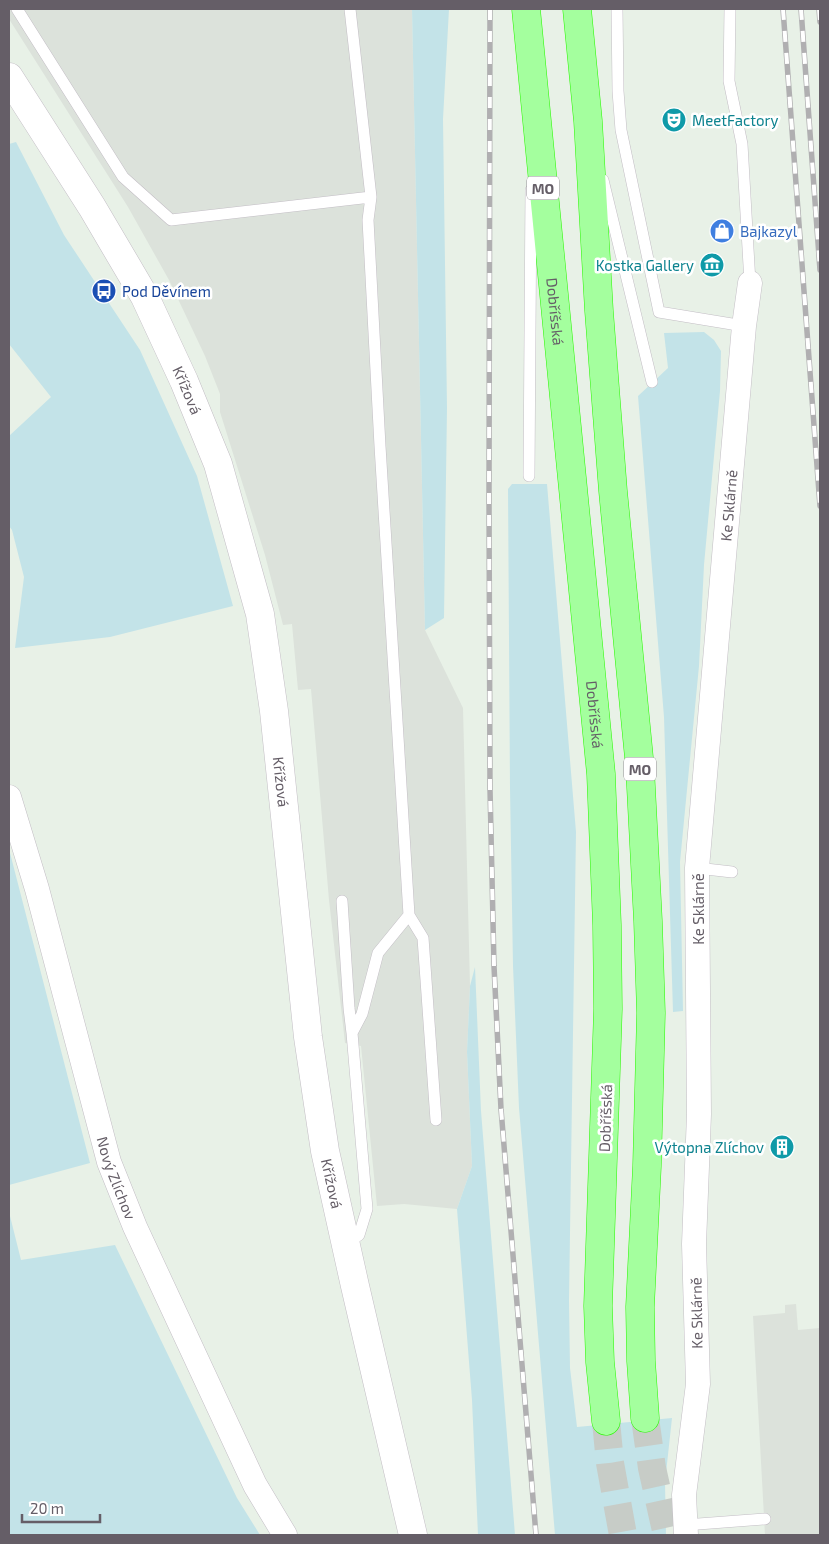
<svg xmlns="http://www.w3.org/2000/svg" width="829" height="1544" font-family="'Exo 2',sans-serif">
<style>
.industrial{fill:#dce2db}
.green{fill:#c3e3e8}
.lines{fill:none;stroke-linecap:round;stroke-linejoin:round}
.trunk-tunnel{stroke:#c7ccc7;stroke-width:28;stroke-dasharray:28 14;stroke-linecap:butt}
.service-casing{stroke:#c3bec5;stroke-width:12}
.minor-casing{stroke:#c3bec5;stroke-width:25}
.tertiary-casing{stroke:#c3bec5;stroke-width:29}
.trunk-casing{stroke:#28f700;stroke-width:29}
.service{stroke:#fff;stroke-width:11}
.minor{stroke:#fff;stroke-width:24}
.tertiary{stroke:#fff;stroke-width:28}
.trunk{stroke:#a4ff9e;stroke-width:28}
.rail-casing{stroke:#b0afb1;stroke-width:5.5}
.rail{stroke:#fff;stroke-width:4;stroke-dasharray:11;stroke-linecap:butt}
.labels{text-anchor:middle;dominant-baseline:central;stroke-width:5;stroke-linejoin:round;paint-order:stroke}
.shield{fill:#fff;stroke:#938e95;stroke-width:1}
.shield-label{font-size:14px;font-weight:bold;fill:#655e67}
.culture-label{font-size:15px;fill:#0d838f;stroke:#fff;text-anchor:end}
.shop-label{font-size:15px;fill:#366cbe;stroke:#fff;text-anchor:start}
.transit-label{font-size:15px;fill:#164399;stroke:#fff;text-anchor:start}
.street-label{font-size:15px;fill:#655e67;stroke:#fff}
</style>
<rect width="100%" height="100%" fill="#e8f1e7"/>
<path class="industrial" d="M 9,9 L 412,9 L 425,630 L 463,708 L 470,986 L 467,1052 L 472,1166 L 457,1209 L 404,1204 L 377,1206 L 361,1046 L 345,1043 L 329,900 L 311,689 L 298,690 L 292,624 L 283,625 L 265,555 L 220,412 L 220,394 L 205,356 L 169,280 L 128,207 L 9,19 Z
M 796,1304 L 798,1330 L 820,1328 L 820,1535 L 765,1535 L 753,1316 L 785,1313 L 785,1305 Z"/>
<path class="green" d="M 412,9 L 449,9 L 443,119 L 447,408 L 444,618 L 425,630 Z
M 16,142 L 64,235 L 140,350 L 197,476 L 233,606 L 110,637 L 15,648 L 24,577 L 12,530 L 9,526 L 9,436 L 51,397 L 9,344 L 9,144 Z
M 704,332 L 714,340 L 721,351 L 720,391 L 704,565 L 699,666 L 680,862 L 683,1011 L 673,1012 L 664,717 L 638,396 L 668,368 L 664,333 Z
M 512,484 L 547,484 L 576,832 L 569,1301 L 570,1368 L 577,1427 L 672,1418 L 665,1482 L 666,1535 L 555,1535 L 519,1108 L 513,966 L 510,788 L 508,489 Z
M 9,849 L 90,1163 L 9,1185 Z
M 475,967 L 481,1111 L 515,1535 L 478,1535 L 472,1400 L 457,1209 L 472,1166 L 467,1052 L 470,986 Z
M 9,1212 L 21,1260 L 115,1245 L 237,1498 L 260,1535 L 9,1535 Z"/>
<g class="lines">
<path class="trunk-tunnel" d="M 645,1418 L 652,1468 L 667,1535
M 606,1421 L 610,1463 L 623,1535"/>
<defs>
<path id="service" d="M 17,9 L 123,177 L 171,220 L 371,197
M 617,9 L 618,91 L 621,130 L 659,312 L 744,326
M 730,9 L 729,81 L 742,144 L 750,283
M 603,180 L 652,382
M 529,476 L 531,190
M 697,868 L 732,872
M 342,901 L 349,1008 L 352,1033
M 409,915 L 423,938 L 436,1120
M 345,1244 L 359,1235 L 367,1209 L 352,1033 L 362,1014 L 378,953 L 409,915 L 380,446 L 368,220 L 371,197 L 350,9
M 685,1525 L 765,1519"/>
<g id="minor">
<path id="s1" d="M 9,797 L 37,889 L 109,1162 L 135,1227 L 255,1485 L 285,1535"/>
<path id="s2" d="M 686,1535 L 684,1495 L 698,1384 L 694,1244 L 699,1114 L 697,868 L 744,326 L 750,283"/>
</g>
<g id="tertiary">
<path id="s3" d="M 9,77 L 92,207 L 145,297 L 184,381 L 218,464 L 260,614 L 274,711 L 308,1037 L 325,1151 L 355,1286 L 413,1535"/>
</g>
<g id="trunk">
<path id="s4" d="M 526,9 L 601,774 L 607,925 L 608,1009 L 598,1306 L 600,1362 L 606,1421"/>
<path d="M 577,9 L 588,121 L 599,311 L 613,491 L 640,768 L 648,921 L 651,1013 L 647,1166 L 640,1307 L 641,1361 L 645,1418"/>
</g>
</defs>
<use href="#service" class="service-casing"/>
<use href="#minor" class="minor-casing"/>
<use href="#tertiary" class="tertiary-casing"/>
<use href="#trunk" class="trunk-casing"/>
<use href="#service" class="service"/>
<use href="#minor" class="minor"/>
<use href="#tertiary" class="tertiary"/>
<use href="#trunk" class="trunk"/>
<defs>
<path id="rail" d="M 490,9 L 489,496 L 490,789 L 494,966 L 501,1109 L 536,1535
M 783,9 L 820,506
M 801,9 L 820,270
M 819,9 L 820,22"/>
</defs>
<use href="#rail" class="rail-casing"/>
<use href="#rail" class="rail"/>
</g>
<defs>
<symbol id="theatre-disc" viewBox="-11 -11 22 22"><circle r="9.5" fill="#0f9aa8" stroke="#fff"/><path d="M-5-5.5Q0-4 5-5.5V0Q5 5 0 6Q-5 5-5 0ZM-3.3-2.5H-1v1.5H-3.3ZM1-2.5H3.3v1.5H1ZM-2.8 1Q0 5.5 2.8 1Z" fill="#fff"/></symbol>
<symbol id="shop-disc" viewBox="-11 -11 22 22"><circle r="9.5" fill="#3f7fe0" stroke="#fff"/><path d="M-5-2.5h2.3a2.7 3.5 0 0 1 5.4 0H5L5.5 6h-11ZM-1.5-2.5h3a1.5 2.3 0 0 0-3 0Z" fill="#fff"/></symbol>
<symbol id="museum-disc" viewBox="-11 -11 22 22"><circle r="9.5" fill="#0f9aa8" stroke="#fff"/><path d="M0-6L6-3V-2H-6V-3ZM-5-1h2V3h-2ZM-1-1h2V3h-2ZM3-1h2V3H3ZM-6 4H6V6H-6Z" fill="#fff"/></symbol>
<symbol id="bus-disc" viewBox="-11 -11 22 22"><circle r="9.5" fill="#1a4fb4" stroke="#fff"/><path d="M-5-6H5V4H4V6H2V4H-2V6H-4V4H-5ZM-3.5-4V0h7V-4ZM-3.5 1.2v1.5H-2V1.2ZM2 1.2v1.5H3.5V1.2Z" fill="#fff"/></symbol>
<symbol id="building-disc" viewBox="-11 -11 22 22"><circle r="9.5" fill="#0f9aa8" stroke="#fff"/><path d="M-4-6H4V6H1V3H-1V6H-4ZM-2.5-4.3h1.7v1.8h-1.7ZM.8-4.3h1.7v1.8H.8ZM-2.5-1h1.7V.8h-1.7ZM.8-1h1.7V.8H.8Z" fill="#fff"/></symbol>
</defs>
<g fill-rule="evenodd">
<use href="#theatre-disc" x="660" y="106" width="28" height="28"/>
<use href="#shop-disc" x="708" y="217" width="28" height="28"/>
<use href="#museum-disc" x="698" y="251" width="28" height="28"/>
<use href="#bus-disc" x="90" y="277" width="28" height="28"/>
<use href="#building-disc" x="768" y="1133" width="28" height="28"/>
</g>
<g class="labels">
<g class="shield">
<rect x="527" y="176.5" width="32" height="23" rx="4"/>
<rect x="624" y="757.5" width="32" height="23" rx="4"/>
</g>
<g class="shield-label">
<text x="543" y="188">MO</text>
<text x="640" y="769">MO</text>
</g>
<g class="culture-label">
<text x="692" y="120" text-anchor="start">MeetFactory</text>
<text x="694" y="265">Kostka Gallery</text>
<text x="764" y="1147">Výtopna Zlíchov</text>
</g>
<g class="shop-label">
<text x="740" y="231">Bajkazyl</text>
</g>
<g class="transit-label">
<text x="122" y="291">Pod Děvínem</text>
</g>
<g class="street-label">
<text stroke="none"><textPath href="#s4" startOffset="304">Dobříšská</textPath></text>
<text stroke="none"><textPath href="#s3" startOffset="361">Křížová</textPath></text>
<text stroke="none"><textPath href="#s2" startOffset="1032">Ke Sklárně</textPath></text>
<text stroke="none"><textPath href="#s4" startOffset="709">Dobříšská</textPath></text>
<text stroke="none"><textPath href="#s3" startOffset="766">Křížová</textPath></text>
<text transform="translate(698 909) rotate(-90)">Ke Sklárně</text>
<text transform="translate(605 1118) rotate(-88)">Dobříšská</text>
<text stroke="none"><textPath href="#s1" startOffset="396">Nový Zlíchov</textPath></text>
<text stroke="none"><textPath href="#s3" startOffset="1171">Křížová</textPath></text>
<text transform="translate(696 1313) rotate(-91)">Ke Sklárně</text>
</g>
</g>
<rect width="829" height="1544" fill="none" stroke="#655e67" stroke-width="20"/>
<path d="M22 1514v8h78v-8" fill="none" stroke="#655e67" stroke-width="2.5"/>
<text x="30" y="1514" font-size="15" fill="#655e67" stroke="#ffffff" stroke-width="4" paint-order="stroke">20 m</text>
</svg>
